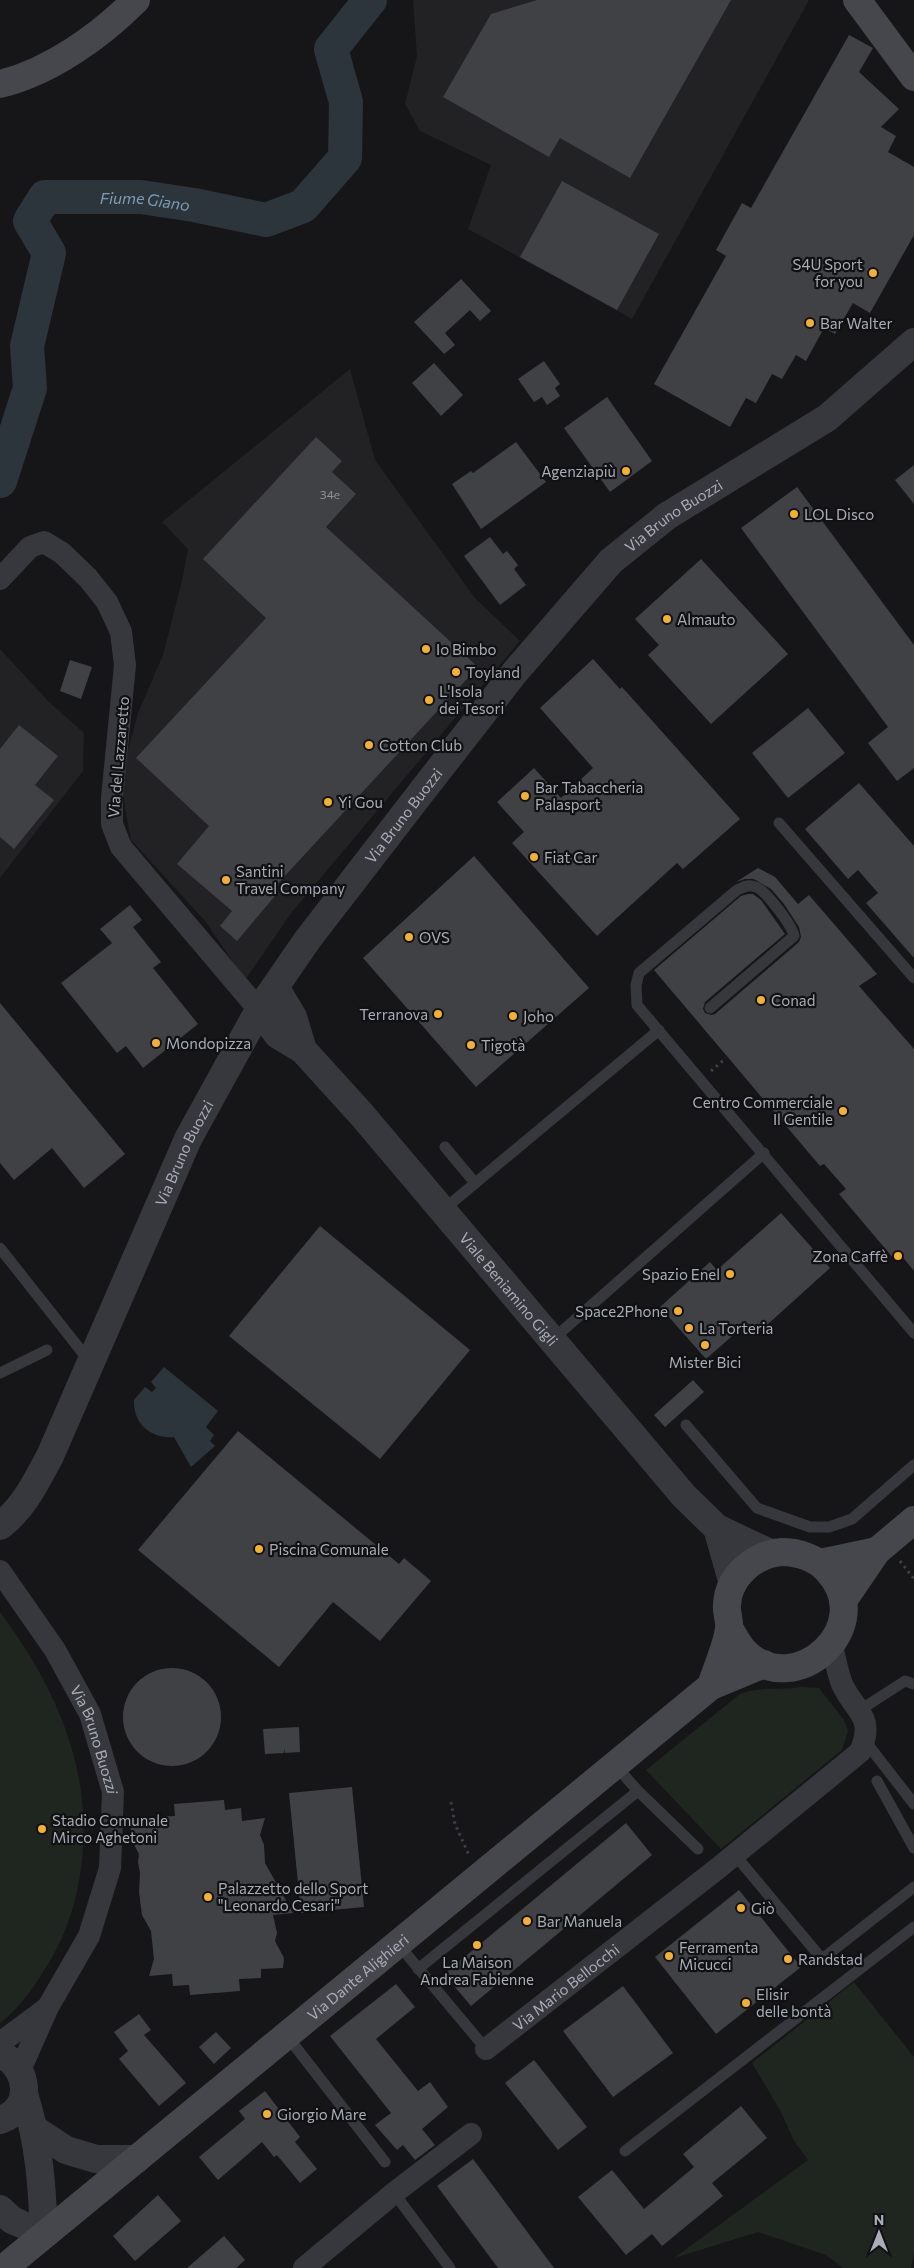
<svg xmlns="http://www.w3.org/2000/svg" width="914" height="2268" font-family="Commissioner,sans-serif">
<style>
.built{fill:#222225}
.green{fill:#1e261f}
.water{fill:#2c353c}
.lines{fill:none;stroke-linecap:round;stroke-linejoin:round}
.river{stroke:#2c353c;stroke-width:34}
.building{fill:#404145}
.path{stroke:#3d3f44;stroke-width:3;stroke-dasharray:2.5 4;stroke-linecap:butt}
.service{stroke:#37383d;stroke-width:11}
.minor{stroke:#37383d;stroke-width:22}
.tertiary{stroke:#37383d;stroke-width:28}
.secondary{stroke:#45474d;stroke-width:28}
.poi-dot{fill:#f2b134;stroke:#111113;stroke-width:2}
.labels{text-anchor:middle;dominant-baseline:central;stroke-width:4.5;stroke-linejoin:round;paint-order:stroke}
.number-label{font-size:12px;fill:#8e929b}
.poi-label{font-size:15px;fill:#a8adb8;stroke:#111113;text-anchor:start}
.street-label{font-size:15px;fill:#a8adb8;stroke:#111113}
.water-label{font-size:16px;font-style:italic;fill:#7f9bb3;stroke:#111113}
</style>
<rect width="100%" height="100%" fill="#161618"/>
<path class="built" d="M 413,0 L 809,0 L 632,319 L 468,229 L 491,165 L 420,131 L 405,104 L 417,56 Z
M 350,369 L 375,460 L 475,598 L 520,641 L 292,912 L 245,980 L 206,922 L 131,840 L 124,802 L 124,765 L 138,713 L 163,655 L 182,581 L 188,549 L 162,522 Z
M 0,649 L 49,702 L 84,733 L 83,771 L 0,878 Z"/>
<path class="green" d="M 0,1612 C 57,1689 94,1771 81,1869 C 76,1903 67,1932 50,1961 C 36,1984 21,2007 0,2023 Z
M 800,1687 L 819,1688 L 844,1720 L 848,1731 L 842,1750 L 721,1849 L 646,1770 L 740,1694 C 759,1686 779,1691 800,1687 Z
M 854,1982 L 914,2057 L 914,2254 L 911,2268 L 843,2268 L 826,2255 L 758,2232 L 674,2258 L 808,2160 L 794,2141 L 780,2110 L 752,2063 Z"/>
<path class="water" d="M 164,1367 L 218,1411 L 206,1427 L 214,1435 L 210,1441 L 215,1446 L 191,1467 L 174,1437 C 151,1439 133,1424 134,1400 L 145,1387 L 152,1392 L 156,1388 L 151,1382 Z"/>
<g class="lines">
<path class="river" id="s1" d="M 0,481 L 30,388 L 27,346 L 49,253 L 30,221 L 45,197 L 141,197 L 194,205 L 266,220 L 303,206 L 345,158 L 346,102 L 331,49 L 370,0"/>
</g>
<path class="building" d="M 537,0 L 731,0 L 630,178 L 560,138 L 549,157 L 443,97 L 491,14 Z
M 849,35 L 873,48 L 859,72 L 899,109 L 881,127 L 896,136 L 888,152 L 914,167 L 914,235 L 870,313 L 853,303 L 835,334 L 824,328 L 806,361 L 796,355 L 782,379 L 772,374 L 756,403 L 746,398 L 730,427 L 654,384 L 726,256 L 716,250 L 742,203 L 751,208 Z
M 562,181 L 659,234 L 617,310 L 520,257 Z
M 461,279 L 491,311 L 480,321 L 470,310 L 445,333 L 455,345 L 444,354 L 414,322 Z
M 544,361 L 560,384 L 555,388 L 560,396 L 547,405 L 542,397 L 534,402 L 518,379 Z
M 434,363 L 463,395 L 441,416 L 412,383 Z
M 607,397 L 652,461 L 610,492 L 564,428 Z
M 316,437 L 342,461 L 332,472 L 356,494 L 326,527 L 478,667 L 270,892 L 275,896 L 237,941 L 220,926 L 232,911 L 177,864 L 209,826 L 136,758 L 266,618 L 203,559 Z
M 516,442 L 546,482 L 481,529 L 452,484 L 471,471 L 473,473 Z
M 914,465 L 914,504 L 895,480 Z
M 797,487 L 914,645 L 914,768 L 897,781 L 868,743 L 888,727 L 741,528 Z
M 490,537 L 503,554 L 507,551 L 518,565 L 514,569 L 526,585 L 500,605 L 464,556 Z
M 701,559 L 788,654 L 711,724 L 648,655 L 659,645 L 635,619 Z
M 593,659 L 620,689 L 622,687 L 740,819 L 683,869 L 677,863 L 597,936 L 512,843 L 524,832 L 497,802 L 534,768 L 561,798 L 593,768 L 540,708 Z
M 70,660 L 92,667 L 81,699 L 60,691 Z
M 808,708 L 845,753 L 788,798 L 752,753 Z
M 19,725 L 58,756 L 35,785 L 54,800 L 14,849 L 0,837 L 0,749 Z
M 859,783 L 914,846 L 914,958 L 866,903 L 878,893 L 858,870 L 848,879 L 805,829 Z
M 474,856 L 589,988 L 476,1087 L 363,958 Z
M 758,868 L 775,877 L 798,904 L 809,895 L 877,974 L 859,986 L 914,1049 L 914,1271 L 901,1255 L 894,1259 L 839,1194 L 846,1189 L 824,1164 L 820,1166 L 654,970 L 741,896 L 748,894 L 753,894 L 761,900 L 785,934 L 705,1002 L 703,1009 L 705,1013 L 711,1015 L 715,1014 L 799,942 L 801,937 L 799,927 L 784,904 L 771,889 L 754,879 L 745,879 L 736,882 Z
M 130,905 L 142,920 L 133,927 L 161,962 L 153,968 L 198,1024 L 143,1068 L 126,1046 L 117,1053 L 61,983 L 112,943 L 100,929 Z
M 0,1003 L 125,1154 L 84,1188 L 52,1148 L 14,1180 L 0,1163 Z
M 781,1213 L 830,1268 L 757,1334 L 747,1323 L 706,1359 L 660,1307 L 710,1262 L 717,1270 Z
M 320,1226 L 470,1350 L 380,1459 L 229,1336 Z
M 693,1380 L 704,1392 L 665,1427 L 654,1415 Z
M 238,1431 L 399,1564 L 404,1558 L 431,1581 L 380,1641 L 333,1602 L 279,1667 L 138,1550 Z
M123 1717a49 49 0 1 1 98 0a49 49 0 1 1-98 0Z
M 299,1727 L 300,1752 L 285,1753 L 285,1749 L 284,1753 L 265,1754 L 263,1729 Z
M 352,1787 L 364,1907 L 301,1913 L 289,1793 Z
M 224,1800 L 225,1810 L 241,1808 L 242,1821 L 265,1818 L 260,1835 L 264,1845 L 265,1863 L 293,1913 L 273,1915 L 277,1933 L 275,1941 L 284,1958 L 283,1968 L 261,1969 L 261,1978 L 239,1979 L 240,1991 L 190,1995 L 189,1985 L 173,1986 L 172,1974 L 149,1976 L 154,1959 L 151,1931 L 142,1915 L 139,1892 L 140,1873 L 138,1862 L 139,1854 L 130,1837 L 131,1827 L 153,1826 L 153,1817 L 175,1816 L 174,1804 Z
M 626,1823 L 652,1855 L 471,2006 L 444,1974 Z
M 739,1890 L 801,1967 L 716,2034 L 655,1957 Z
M 396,1984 L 415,2007 L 376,2039 L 418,2091 L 430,2082 L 448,2107 L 422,2129 L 435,2145 L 415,2160 L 403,2145 L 397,2150 L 375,2125 L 391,2113 L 330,2036 Z
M 623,1986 L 673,2053 L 613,2097 L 563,2031 Z
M 139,2014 L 151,2030 L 144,2035 L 186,2083 L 159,2106 L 119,2059 L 128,2051 L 114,2032 Z
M 216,2032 L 231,2048 L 214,2064 L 199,2047 Z
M 534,2060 L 587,2127 L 558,2150 L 505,2083 Z
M 265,2091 L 300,2137 L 295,2142 L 317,2169 L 300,2183 L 277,2155 L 274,2157 L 262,2142 L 218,2180 L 199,2157 L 245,2119 L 239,2111 Z
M 741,2106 L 767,2138 L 712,2183 L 723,2196 L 662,2246 L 652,2234 L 626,2255 L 578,2197 L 612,2170 L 644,2209 L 694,2167 L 683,2154 Z
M 473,2159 L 554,2268 L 498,2268 L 437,2186 Z
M 158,2195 L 181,2221 L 135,2261 L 113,2236 Z
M 224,2236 L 245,2260 L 236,2268 L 187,2268 Z"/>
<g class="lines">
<path class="path" d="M 711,1071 L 726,1058
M 900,1561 L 914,1579
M 451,1802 L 455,1824 L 469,1855"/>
<path class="service" d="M 779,823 L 914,978
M 710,1008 L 794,936 C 792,925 766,891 756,887 C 748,884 744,887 737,890 L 639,973 L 636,985 L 637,1005 L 914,1333
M 445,1147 L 475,1183
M 443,1210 L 659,1030
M 0,1248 L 90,1362
M 552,1340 L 764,1153
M 0,1373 L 47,1350
M 686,1425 L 757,1508 L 810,1527 L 829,1527 L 852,1519 L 914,1465
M 860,1710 L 905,1681 L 914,1684
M 865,1741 L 914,1804
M 877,1781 L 914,1848
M 638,1791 L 698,1849
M 735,1855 L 822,1959 L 914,1887
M 398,1944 L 486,2049
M 418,1969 L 638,1791 L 615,1765
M 287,2036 L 385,2162
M 625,2151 L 914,1927
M 394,2193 L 450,2268"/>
<g class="minor">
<path d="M 0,579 L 30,547 L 44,542 L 62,553 L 88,578 L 107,602 L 121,632 L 125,665 L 112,798 L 112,824 L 121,847 L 259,1010"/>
<path id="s2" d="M 0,1571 L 55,1650 L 90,1714 L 113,1792 L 110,1868 L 89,1936 L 48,2007 L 20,2070"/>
<path d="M 0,2043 L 47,2008"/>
<path id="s3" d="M 486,2049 L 717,1869 L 860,1752 C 876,1716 854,1711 842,1684 C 837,1672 835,1657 832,1645"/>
<path d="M 304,2268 L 394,2193 L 471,2134"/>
</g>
<g class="tertiary">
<path d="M 275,987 L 293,1017 L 303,1050"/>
<path id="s4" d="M 259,1010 L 278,1035 L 303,1050 L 362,1115 L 684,1496 L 717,1528 L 770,1553"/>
<path id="s5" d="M 0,1526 C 24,1508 36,1482 50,1456 L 188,1139 L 259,1010 L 308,939 L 423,790 L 515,672 L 611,561 L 667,516 L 827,418 L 914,342"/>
<path d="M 717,1528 L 733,1584"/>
<path d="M 0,2054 C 30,2067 34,2110 0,2120"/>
<path d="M 34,2129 L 66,2150 L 96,2159 L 137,2159"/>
<path d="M 0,2209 L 12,2220 L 44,2234 C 42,2184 39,2142 24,2094"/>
</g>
<g class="secondary">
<path d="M 857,0 L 914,77"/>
<path d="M 0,84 C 50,72 100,36 136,0"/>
<path d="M 820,1563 L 877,1551"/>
<path d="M 843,1601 L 877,1551 L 914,1520"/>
<path d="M 711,1686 C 716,1670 728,1643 729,1628 C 730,1620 726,1613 727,1605 C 728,1576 755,1554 782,1552 C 798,1552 816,1558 827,1570 C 880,1626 795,1701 746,1653 C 739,1647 734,1636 729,1628"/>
<path id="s6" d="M 4,2268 L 711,1686 L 764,1664"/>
</g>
</g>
<g class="poi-dot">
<circle cx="873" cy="273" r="5"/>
<circle cx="810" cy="323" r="5"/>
<circle cx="626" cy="471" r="5"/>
<circle cx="794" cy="514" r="5"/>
<circle cx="667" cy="619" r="5"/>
<circle cx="426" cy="649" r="5"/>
<circle cx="456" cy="672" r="5"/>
<circle cx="429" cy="700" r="5"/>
<circle cx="369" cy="745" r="5"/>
<circle cx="525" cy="796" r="5"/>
<circle cx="328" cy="802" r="5"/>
<circle cx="534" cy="857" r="5"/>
<circle cx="226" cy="880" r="5"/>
<circle cx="409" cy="937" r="5"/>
<circle cx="761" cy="1000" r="5"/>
<circle cx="438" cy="1014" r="5"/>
<circle cx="513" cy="1016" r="5"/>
<circle cx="156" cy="1043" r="5"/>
<circle cx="471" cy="1045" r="5"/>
<circle cx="843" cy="1111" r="5"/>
<circle cx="898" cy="1256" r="5"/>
<circle cx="730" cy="1274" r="5"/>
<circle cx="678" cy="1311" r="5"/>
<circle cx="689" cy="1328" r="5"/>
<circle cx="705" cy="1345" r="5"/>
<circle cx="259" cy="1549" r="5"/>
<circle cx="42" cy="1829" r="5"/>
<circle cx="208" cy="1897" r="5"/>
<circle cx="741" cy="1908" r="5"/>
<circle cx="527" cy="1921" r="5"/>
<circle cx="477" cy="1945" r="5"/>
<circle cx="669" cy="1956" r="5"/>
<circle cx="788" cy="1959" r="5"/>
<circle cx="746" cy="2003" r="5"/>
<circle cx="267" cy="2114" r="5"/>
</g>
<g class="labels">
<g class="number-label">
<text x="330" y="494">34e</text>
</g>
<g class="poi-label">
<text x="863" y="264" text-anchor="end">S4U Sport<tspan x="863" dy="17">for you</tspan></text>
<text x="820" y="323">Bar Walter</text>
<text x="616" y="471" text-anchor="end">Agenziapiù</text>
<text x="804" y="514">LOL Disco</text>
<text x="677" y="619">Almauto</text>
<text x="436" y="649">Io Bimbo</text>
<text x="466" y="672">Toyland</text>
<text x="439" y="691">L'Isola<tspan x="439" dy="17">dei Tesori</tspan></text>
<text x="379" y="745">Cotton Club</text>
<text x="535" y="787">Bar Tabaccheria<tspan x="535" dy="17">Palasport</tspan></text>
<text x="338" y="802">Yi Gou</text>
<text x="544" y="857">Fiat Car</text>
<text x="236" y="871">Santini<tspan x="236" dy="17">Travel Company</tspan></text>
<text x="419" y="937">OVS</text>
<text x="771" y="1000">Conad</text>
<text x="428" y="1014" text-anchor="end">Terranova</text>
<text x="523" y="1016">Joho</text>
<text x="166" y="1043">Mondopizza</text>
<text x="481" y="1045">Tigotà</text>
<text x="833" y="1102" text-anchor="end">Centro Commerciale<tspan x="833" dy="17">Il Gentile</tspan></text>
<text x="888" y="1256" text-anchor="end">Zona Caffè</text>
<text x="720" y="1274" text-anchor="end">Spazio Enel</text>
<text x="668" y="1311" text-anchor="end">Space2Phone</text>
<text x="699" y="1328">La Torteria</text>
<text x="705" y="1362" text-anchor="middle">Mister Bici</text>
<text x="269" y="1549">Piscina Comunale</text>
<text x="52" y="1820">Stadio Comunale<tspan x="52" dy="17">Mirco Aghetoni</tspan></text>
<text x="218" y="1888">Palazzetto dello Sport<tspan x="218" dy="17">"Leonardo Cesari"</tspan></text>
<text x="751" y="1908">Giò</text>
<text x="537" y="1921">Bar Manuela</text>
<text x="679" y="1947">Ferramenta<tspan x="679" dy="17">Micucci</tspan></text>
<text x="798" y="1959">Randstad</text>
<text x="477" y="1962" text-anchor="middle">La Maison<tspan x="477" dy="17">Andrea Fabienne</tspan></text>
<text x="756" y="1994">Elisir<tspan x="756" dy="17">delle bontà</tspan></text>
<text x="277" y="2114">Giorgio Mare</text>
</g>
<g class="street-label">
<text stroke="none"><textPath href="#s5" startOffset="1228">Via Bruno Buozzi</textPath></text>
<text transform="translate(118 757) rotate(-85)">Via del Lazzaretto</text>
<text stroke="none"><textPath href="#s5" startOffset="822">Via Bruno Buozzi</textPath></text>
<text stroke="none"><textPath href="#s5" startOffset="418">Via Bruno Buozzi</textPath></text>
<text stroke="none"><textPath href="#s4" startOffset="376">Viale Beniamino Gigli</textPath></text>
<text stroke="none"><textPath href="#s2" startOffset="195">Via Bruno Buozzi</textPath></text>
<text stroke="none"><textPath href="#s6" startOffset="458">Via Dante Alighieri</textPath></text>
<text stroke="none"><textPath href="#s3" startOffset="101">Via Mario Bellocchi</textPath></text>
</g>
<g class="water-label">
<text stroke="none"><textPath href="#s1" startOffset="401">Fiume Giano</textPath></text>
</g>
</g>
<g transform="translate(879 2233)" stroke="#111113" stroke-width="4" paint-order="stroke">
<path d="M0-4L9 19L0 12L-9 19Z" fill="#a8adb8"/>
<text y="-8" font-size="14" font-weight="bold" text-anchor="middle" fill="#a8adb8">N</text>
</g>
</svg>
